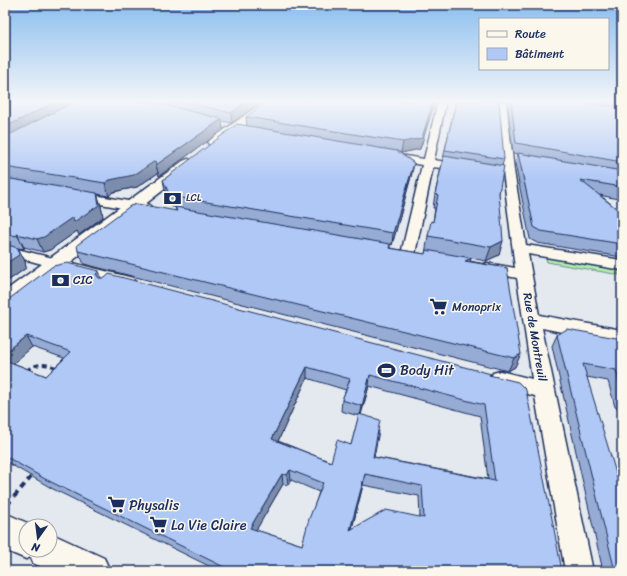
<svg xmlns="http://www.w3.org/2000/svg" width="627" height="576" font-family="Sriracha,sans-serif">
<style>
.green{fill:#b3ecaf;stroke:#678e86}
.lines{fill:none;stroke-linecap:round;stroke-linejoin:round}
.street-casing{stroke:#1b2f5e;stroke-width:3}
.secondary-casing{stroke:#1b2f5e;stroke-width:3}
.path-far1{stroke:#1b2f5e;stroke-width:3;stroke-dasharray:5 3.5;stroke-linecap:butt}
.path{stroke:#1b2f5e;stroke-width:4;stroke-dasharray:6 4.5;stroke-linecap:butt}
.street{fill:#fbf7ec;fill-rule:evenodd}
.secondary{fill:#fbf7ec;fill-rule:evenodd}
.wall{fill:#97acd4;stroke:#1b2f5e;fill-rule:evenodd}
.shaded-wall{fill:#7b8cac;stroke:#1b2f5e}
.building{fill:#b0c8f6;stroke:#1b2f5e;fill-rule:evenodd}
.labels{text-anchor:middle;dominant-baseline:central;stroke-width:3;stroke-linejoin:round;paint-order:stroke}
.far-poi-label{font-size:10px;fill:#1b2f5e;stroke:#fbf7ec;text-anchor:start}
.poi-label{font-size:12px;fill:#1b2f5e;stroke:#fbf7ec;text-anchor:start}
.street-label{font-size:12px;fill:#1b2f5e;stroke:#fbf7ec}
.near-poi-label{font-size:14px;fill:#1b2f5e;stroke:#fbf7ec;text-anchor:start}
</style>
<rect width="100%" height="100%" fill="#e4e9ef"/>
<filter id="ink" filterUnits="userSpaceOnUse"><feTurbulence type="fractalNoise" baseFrequency=".025" numOctaves="2"/><feDisplacementMap in="SourceGraphic" scale="8" xChannelSelector="R" yChannelSelector="G"/><feConvolveMatrix kernelMatrix="1 2 1 2 8 2 1 2 1" color-interpolation-filters="sRGB"/></filter>
<g filter="url(#ink)">
<path class="green" d="M 546,257 L 618,270 L 620,275 L 547,262 Z"/>
<g class="lines">
<defs>
<path id="street" d="M 438,101 L 446,101 L 434,160 L 463,165 L 469,168 L 463,171 L 433,167 L 415,254 L 413,257 L 408,258 L 403,257 L 401,254 L 422,165 L 387,159 L 382,156 L 387,153 L 424,159 Z
M 498,101 L 506,101 L 514,171 L 526,245 L 622,260 L 622,270 L 528,254 L 539,315 L 622,330 L 622,344 L 542,328 L 593,571 L 565,571 L 535,396 L 493,385 L 490,379 L 493,373 L 500,371 L 532,379 L 517,278 L 482,271 L 479,268 L 482,265 L 487,263 L 515,268 L 503,171 Z
M 77,192 L 145,204 L 150,205 L 151,208 L 150,211 L 145,212 L 73,199 L 71,196 L 73,193 Z
M 5,246 L 133,278 L 135,282 L 133,286 L 127,287 L 5,254 Z"/>
<path id="secondary" d="M 265,101 L 278,101 L 220,146 L 215,147 L 210,146 L 208,143 L 210,140 Z
M 188,159 L 193,161 L 196,164 L 193,167 L 13,307 L 5,310 L 5,291 L 183,161 Z
M 5,513 L 34,526 L 26,526 L 26,550 L 50,550 L 50,533 L 104,558 L 110,571 L 50,571 L 33,563 L 31,557 L 26,559 L 5,550 Z"/>
</defs>
<use href="#street" class="street-casing"/>
<use href="#secondary" class="secondary-casing"/>
<path class="path-far1" d="M 27,370 C 38,362 46,364 58,368"/>
<path class="path" d="M 7,505 L 31,477"/>
<use href="#street" class="street"/>
<use href="#secondary" class="secondary"/>
</g>
<path class="wall" d="M 5,101 L 263,101 L 232,123 L 222,121 L 223,130 L 159,176 L 158,173 L 137,187 L 113,192 L 109,196 L 97,194 L 101,206 L 103,217 L 79,235 L 77,231 L 50,250 L 43,252 L 24,247 L 24,249 L 18,248 L 25,261 L 26,268 L 5,283 Z
M 435,101 L 420,149 L 401,153 L 399,152 L 414,163 L 412,173 L 392,245 L 390,244 L 390,248 L 425,254 L 428,236 L 433,222 L 435,208 L 433,208 L 435,194 L 456,101 L 504,159 L 502,166 L 499,193 L 499,255 L 486,261 L 471,258 L 470,261 L 507,268 L 515,367 L 508,371 L 84,264 L 78,251 L 176,210 L 175,207 L 172,207 L 165,190 L 163,180 L 247,126 L 246,117 Z
M 507,101 L 622,101 L 622,200 L 600,195 L 622,213 L 622,257 L 537,243 L 530,239 L 515,163 L 518,154 L 513,153 Z
M 101,278 L 490,375 L 562,571 L 219,571 L 53,489 L 5,461 L 5,302 ZM 32,347 L 64,358 L 46,376 L 13,363 ZM 307,378 L 346,390 L 342,400 L 341,411 L 359,416 L 351,445 L 331,462 L 278,441 ZM 369,386 L 480,416 L 488,479 L 374,457 L 379,431 L 361,415 ZM 291,480 L 319,492 L 302,545 L 256,530 L 283,484 L 288,485 ZM 363,485 L 419,496 L 420,517 L 352,529 Z
M 557,335 L 622,339 L 622,409 L 615,407 L 608,381 L 587,377 L 622,571 L 603,571 L 552,346 Z"/>
<path class="shaded-wall" d="M 58,101 L 81,101 L 5,140 L 5,127 Z
M 248,101 L 263,101 L 232,123 L 231,113 Z
M 433,101 L 435,101 L 420,149 L 401,153 L 403,142 Z
M 222,119 L 223,130 L 159,176 L 156,165 Z
M 155,161 L 158,173 L 137,187 L 113,192 L 109,196 L 105,183 L 110,180 Z
M 414,163 L 412,173 L 392,245 L 393,233 Z
M 97,193 L 101,206 L 103,217 L 79,235 L 77,231 L 50,250 L 43,252 L 37,239 L 73,217 Z
M 17,234 L 24,247 L 24,249 L 18,236 Z
M 503,241 L 499,255 L 486,261 L 491,247 Z
M 18,248 L 25,261 L 26,268 L 5,283 L 5,264 Z
M 471,258 L 468,271 L 465,261 Z
M 99,271 L 103,282 L 101,285 L 96,274 Z
M 26,336 L 32,347 L 7,369 L 5,366 L 5,353 Z
M 521,354 L 515,367 L 508,371 L 514,358 Z
M 307,367 L 307,378 L 274,450 L 272,439 Z
M 370,375 L 369,386 L 360,417 L 362,406 Z
M 290,470 L 291,480 L 288,485 L 287,475 Z
M 282,474 L 283,484 L 252,537 L 250,528 Z
M 365,474 L 363,485 L 349,540 L 350,530 Z"/>
<path class="building" d="M 5,101 L 58,101 L 5,127 Z
M 76,101 L 149,101 L 222,119 L 156,165 L 155,161 L 134,175 L 110,180 L 105,183 L 5,167 L 5,137 Z
M 182,101 L 248,101 L 231,113 Z
M 267,101 L 433,101 L 422,138 L 403,142 L 246,117 Z
M 456,101 L 499,101 L 504,159 L 445,150 Z
M 511,101 L 567,101 L 622,107 L 622,162 L 516,143 Z
M 237,124 L 397,151 L 414,163 L 393,233 L 170,196 L 163,180 Z
M 518,153 L 622,171 L 622,187 L 580,180 L 622,213 L 622,244 L 541,231 L 534,227 Z
M 444,156 L 504,166 L 499,193 L 503,241 L 491,247 L 428,236 L 431,221 L 433,222 L 438,195 L 435,194 Z
M 5,178 L 97,193 L 99,205 L 74,222 L 73,217 L 44,237 L 37,239 L 17,234 L 18,236 L 5,234 Z
M 137,204 L 177,211 L 175,207 L 390,244 L 389,248 L 425,254 L 426,250 L 471,258 L 465,261 L 507,268 L 521,354 L 514,358 L 78,251 L 77,245 L 130,206 Z
M 5,244 L 18,248 L 19,255 L 5,264 Z
M 67,263 L 99,271 L 96,274 L 99,278 L 105,278 L 109,274 L 491,374 L 489,375 L 518,382 L 526,390 L 527,395 L 552,519 L 562,571 L 235,571 L 228,569 L 45,479 L 5,456 L 5,360 L 46,376 L 71,352 L 26,336 L 5,353 L 5,302 L 53,266 ZM 307,367 L 350,379 L 342,400 L 362,406 L 370,375 L 484,405 L 495,481 L 373,457 L 380,420 L 359,414 L 351,445 L 337,440 L 331,462 L 272,439 ZM 290,470 L 323,483 L 309,519 L 302,545 L 250,528 L 282,474 L 287,475 ZM 365,474 L 422,486 L 424,518 L 386,510 L 350,530 Z
M 567,329 L 622,339 L 622,393 L 616,370 L 583,364 L 622,493 L 622,571 L 615,571 L 557,335 Z"/>
</g>
<linearGradient id="sky" x2="0" y2="1"><stop stop-color="#8abeef"/><stop offset="0.56" stop-color="#f3f5f8"/><stop offset="1" stop-color="#f3f5f8" stop-opacity="0"/></linearGradient>
<rect width="627" height="181" fill="url(#sky)"/>
<defs>
<symbol id="bank-bare" viewBox="-9 -9 18 18"><path d="M-6-4H6V4H-6ZM0-2.3a2.3 2.3 0 1 0 0 4.6a2.3 2.3 0 1 0 0-4.6Z" fill="#1b2f5e" stroke="#fbf7ec" stroke-width="2.5" paint-order="stroke"/></symbol>
<symbol id="supermarket-bare" viewBox="-9 -9 18 18"><path d="M-6-5.5h2.5l.6 2H6L4.5 2H-2.5L-4.4-4H-6ZM-1.5 3.2a1.3 1.3 0 1 0 .1 0ZM3 3.2a1.3 1.3 0 1 0 .1 0Z" fill="#1b2f5e" stroke="#fbf7ec" stroke-width="2.5" paint-order="stroke"/></symbol>
<symbol id="stadium-bare" viewBox="-9 -9 18 18"><path d="M0-5a6.5 5 0 1 0 0 10a6.5 5 0 1 0 0-10ZM-3.5-1.8h7v3.6h-7Z" fill="#1b2f5e" stroke="#fbf7ec" stroke-width="2.5" paint-order="stroke"/></symbol>
</defs>
<g fill-rule="evenodd">
<use href="#bank-bare" x="160" y="186" width="25" height="25"/>
<use href="#bank-bare" x="48" y="268" width="25" height="25"/>
<use href="#supermarket-bare" x="426" y="294" width="25" height="25"/>
<use href="#stadium-bare" x="374" y="358" width="25" height="25"/>
<use href="#supermarket-bare" x="104" y="492" width="25" height="25"/>
<use href="#supermarket-bare" x="146" y="512" width="25" height="25"/>
</g>
<g class="labels">
<g class="far-poi-label">
<text x="186" y="198">LCL</text>
</g>
<g class="poi-label">
<text x="73" y="280">CIC</text>
<text x="452" y="307">Monoprix</text>
</g>
<g class="street-label">
<text transform="translate(535 337) rotate(80)">Rue de Montreuil</text>
</g>
<g class="near-poi-label">
<text x="400" y="370">Body Hit</text>
<text x="129" y="505">Physalis</text>
<text x="171" y="525">La Vie Claire</text>
</g>
</g>
<rect width="627" height="576" fill="none" stroke="#fbf7ec" stroke-width="20"/>
<rect x="10" y="10" width="607" height="556" fill="none" stroke="#1b2f5e" stroke-width="1.5" filter="url(#ink)"/>
<rect x="479" y="18" width="130" height="52" fill="#fbf7ec" stroke="#a1a7b3"/>
<rect x="487" y="31" width="20" height="6" fill="#fbf7ec" stroke="#a1a7b3"/>
<text x="515" y="38" font-size="12" fill="#1b2f5e">Route</text>
<rect x="487" y="48" width="20" height="12" fill="#b0c8f6" stroke="#a1a7b3"/>
<text x="515" y="58" font-size="12" fill="#1b2f5e">Bâtiment</text>
<g transform="translate(38 538) rotate(194)"><circle r="19" fill="#fbf7ec" stroke="#a1a7b3"/>
<path d="M0-3L7 15L0 10L-7 15Z" fill="#1b2f5e"/>
<text y="-6" font-size="11" font-weight="bold" text-anchor="middle" fill="#1b2f5e">N</text>
</g>
</svg>
